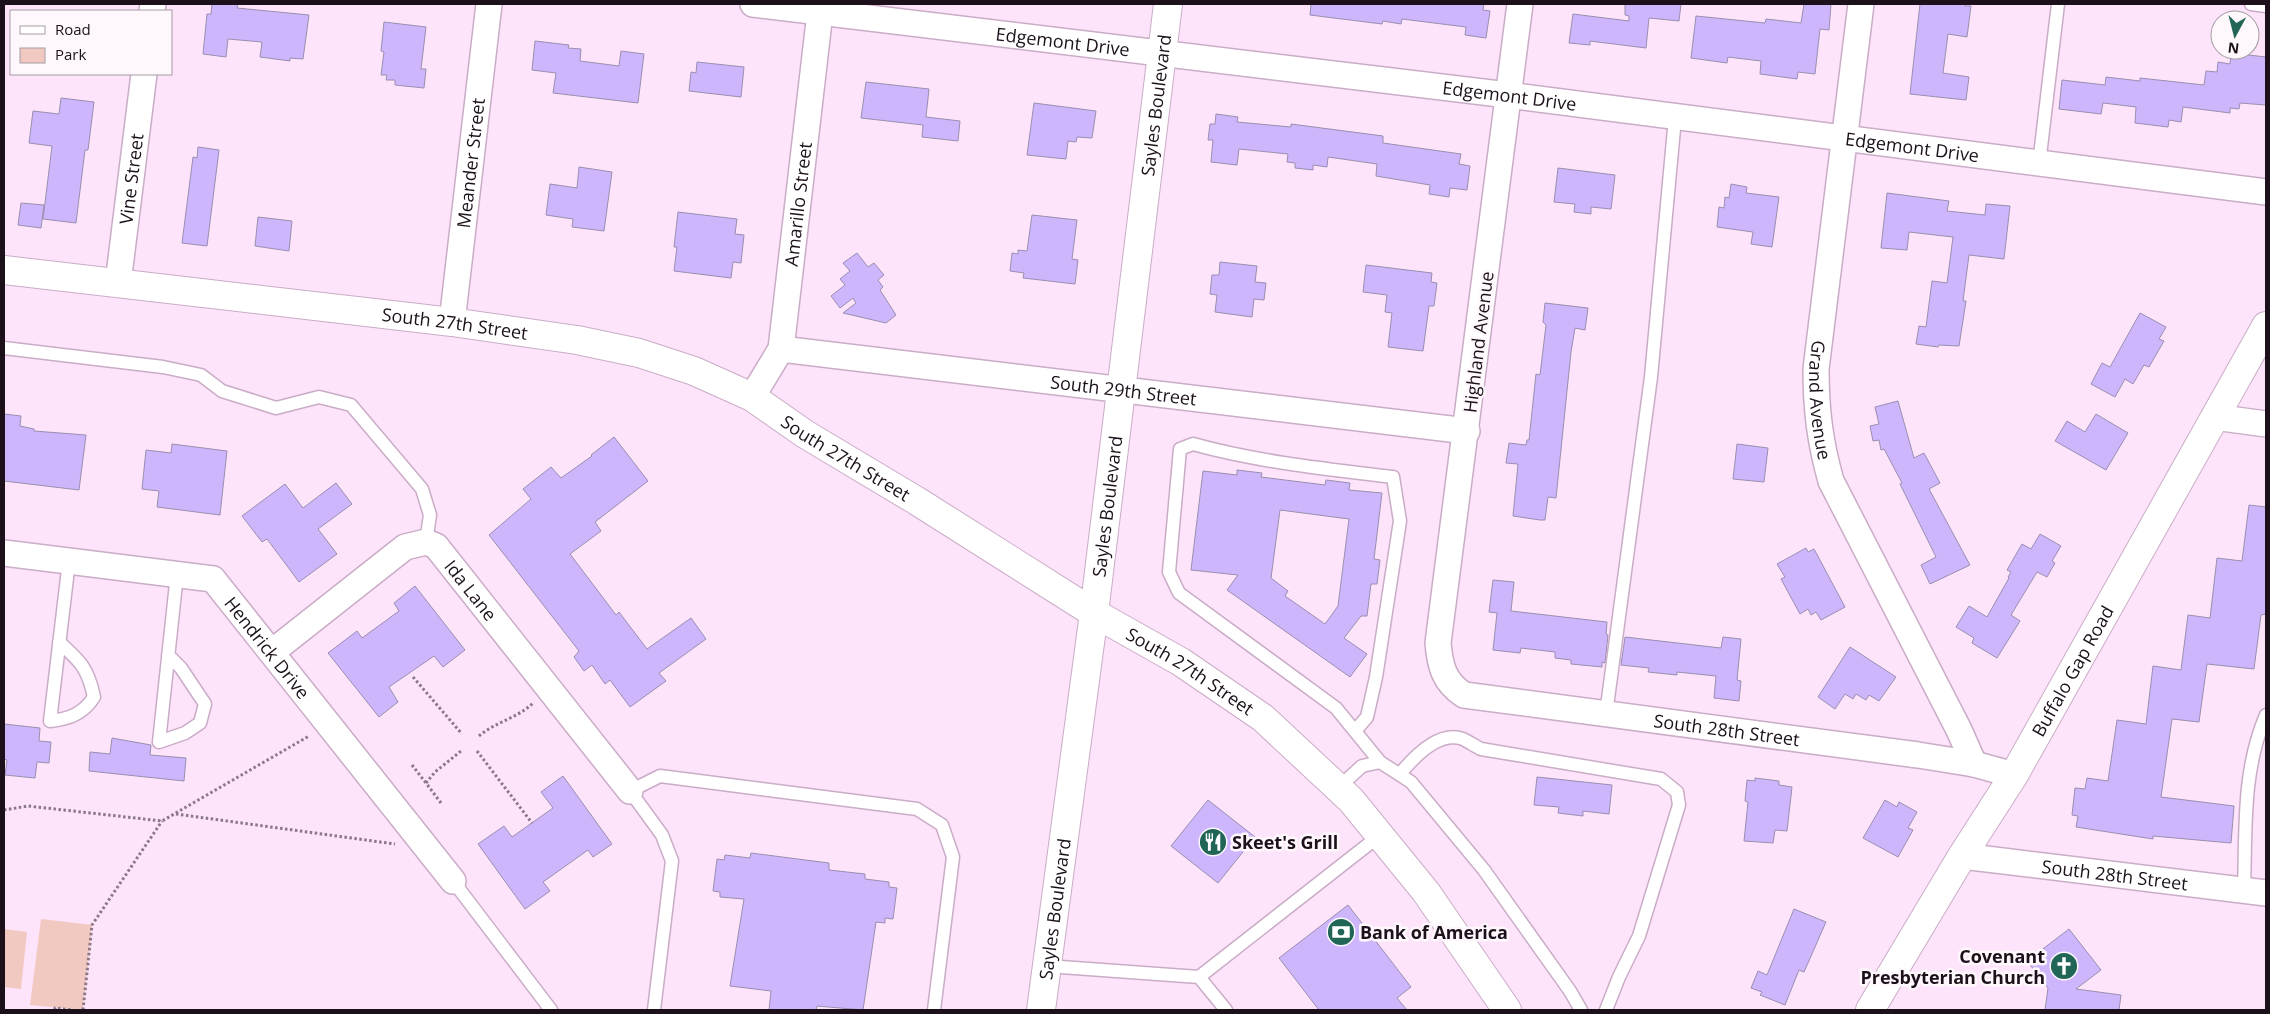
<svg xmlns="http://www.w3.org/2000/svg" width="2270" height="1014" font-family="'Open Sans',sans-serif">
<style>
.green{fill:#f2c9c0}
.building{fill:#cdb6fb;stroke:#998fb0;fill-rule:evenodd}
.lines{fill:none;stroke-linecap:round;stroke-linejoin:round}
.lane-casing{stroke:#caacc6;stroke-width:15}
.street-casing{stroke:#caacc6;stroke-width:28}
.secondary-casing{stroke:#caacc6;stroke-width:30}
.path{stroke:#8a7888;stroke-width:3;stroke-dasharray:2.5 2.5;stroke-linecap:butt}
.lane{stroke:#fff;stroke-width:12}
.street{stroke:#fff;stroke-width:25}
.secondary{stroke:#fff;stroke-width:28}
.labels{text-anchor:middle;dominant-baseline:central;stroke-width:5;stroke-linejoin:round;paint-order:stroke}
.street-label{font-size:18px;fill:#1c111b;stroke:#fef8fd}
.poi-label{font-size:18px;font-weight:bold;fill:#1c111b;stroke:#fef8fd;text-anchor:start}
</style>
<rect width="100%" height="100%" fill="#fde4fa"/>
<path class="green" d="M 41,919 L 92,925 L 83,1010 L 30,1005 Z
M 4,929 L 27,932 L 21,989 L 4,987 Z"/>
<path class="building" d="M 212,4 L 238,4 L 237,8 L 309,15 L 303,59 L 290,58 L 290,61 L 260,57 L 262,42 L 228,39 L 226,57 L 203,54 L 207,14 L 211,14 Z
M 1311,4 L 1484,4 L 1483,10 L 1490,11 L 1486,38 L 1465,35 L 1466,27 L 1402,19 L 1401,24 L 1383,21 L 1382,24 L 1310,15 Z
M 1625,4 L 1681,4 L 1679,21 L 1649,18 L 1646,48 L 1590,41 L 1590,45 L 1569,43 L 1573,14 L 1629,21 L 1629,16 L 1625,15 Z
M 1804,4 L 1831,4 L 1829,30 L 1820,29 L 1815,74 L 1798,72 L 1797,79 L 1760,74 L 1761,61 L 1728,57 L 1727,63 L 1691,58 L 1696,16 L 1765,23 L 1766,19 L 1801,23 Z
M 1920,4 L 1966,4 L 1965,6 L 1971,6 L 1967,37 L 1948,34 L 1943,73 L 1969,77 L 1966,100 L 1910,94 Z
M 384,22 L 426,27 L 421,69 L 426,69 L 424,88 L 395,85 L 395,80 L 386,80 L 387,75 L 381,75 L 384,52 L 381,51 Z
M 535,41 L 569,45 L 568,48 L 581,49 L 580,61 L 619,66 L 621,51 L 644,54 L 638,103 L 553,93 L 556,73 L 532,70 Z
M 2231,53 L 2266,57 L 2266,105 L 2240,103 L 2239,109 L 2230,108 L 2230,113 L 2183,107 L 2181,122 L 2169,120 L 2168,127 L 2135,123 L 2136,107 L 2103,103 L 2101,114 L 2059,109 L 2062,80 L 2105,85 L 2106,77 L 2140,81 L 2140,78 L 2204,85 L 2206,71 L 2217,72 L 2218,62 L 2230,64 Z
M 697,62 L 744,67 L 741,97 L 689,91 L 691,72 L 696,73 Z
M 866,82 L 929,89 L 926,117 L 960,121 L 958,141 L 922,137 L 923,125 L 861,118 Z
M 61,98 L 94,102 L 88,150 L 85,150 L 76,223 L 43,219 L 52,146 L 29,143 L 33,111 L 59,114 Z
M 1034,103 L 1096,111 L 1092,138 L 1077,137 L 1076,142 L 1068,141 L 1066,159 L 1027,155 Z
M 1216,114 L 1238,117 L 1237,122 L 1291,127 L 1291,124 L 1383,136 L 1383,143 L 1461,154 L 1459,164 L 1470,166 L 1467,190 L 1450,188 L 1449,197 L 1429,194 L 1430,185 L 1376,176 L 1377,164 L 1328,157 L 1327,167 L 1313,165 L 1313,170 L 1295,168 L 1295,163 L 1287,162 L 1288,154 L 1239,149 L 1237,165 L 1211,162 L 1213,140 L 1208,140 L 1210,124 L 1215,124 Z
M 198,147 L 219,150 L 207,246 L 182,243 L 193,157 L 197,158 Z
M 579,167 L 612,172 L 604,231 L 572,227 L 573,219 L 546,215 L 550,184 L 577,188 Z
M 1558,168 L 1615,175 L 1611,209 L 1591,207 L 1591,214 L 1574,212 L 1575,204 L 1554,202 Z
M 1731,184 L 1747,187 L 1746,193 L 1779,197 L 1772,247 L 1751,244 L 1753,232 L 1717,227 L 1719,207 L 1724,208 L 1725,197 L 1729,198 Z
M 1887,193 L 1949,201 L 1947,211 L 1985,215 L 1986,204 L 2010,206 L 2004,259 L 1969,255 L 1963,301 L 1966,301 L 1959,346 L 1939,345 L 1938,347 L 1916,344 L 1919,326 L 1926,327 L 1932,281 L 1947,283 L 1953,237 L 1909,232 L 1907,250 L 1881,248 Z
M 21,203 L 44,205 L 41,228 L 18,225 Z
M 678,212 L 737,219 L 735,234 L 744,235 L 741,263 L 733,262 L 731,278 L 674,271 L 677,247 L 674,247 Z
M 1032,215 L 1077,220 L 1072,259 L 1078,260 L 1075,284 L 1023,278 L 1024,273 L 1010,271 L 1012,253 L 1018,254 L 1018,250 L 1027,251 Z
M 258,217 L 292,221 L 289,251 L 255,246 Z
M 857,253 L 868,267 L 874,263 L 884,275 L 878,280 L 883,287 L 880,290 L 896,315 L 886,323 L 843,313 L 856,303 L 853,298 L 840,308 L 831,296 L 845,285 L 840,279 L 850,271 L 843,263 Z
M 1220,262 L 1257,266 L 1255,282 L 1266,283 L 1264,300 L 1254,299 L 1252,317 L 1215,312 L 1217,295 L 1210,294 L 1212,275 L 1219,275 Z
M 1366,265 L 1432,273 L 1431,282 L 1437,283 L 1434,306 L 1429,306 L 1423,351 L 1388,347 L 1392,313 L 1385,312 L 1387,295 L 1363,292 Z
M 1545,303 L 1588,308 L 1585,330 L 1575,328 L 1571,352 L 1556,498 L 1548,497 L 1545,520 L 1540,520 L 1513,516 L 1518,464 L 1506,463 L 1509,443 L 1526,445 L 1527,440 L 1529,440 L 1536,374 L 1540,375 L 1546,325 L 1543,322 Z
M 2140,313 L 2166,327 L 2159,339 L 2164,341 L 2149,367 L 2144,365 L 2133,384 L 2125,379 L 2115,397 L 2091,384 L 2102,363 L 2110,367 Z
M 1898,401 L 1914,458 L 1924,453 L 1940,483 L 1929,489 L 1970,565 L 1930,584 L 1921,565 L 1936,557 L 1900,484 L 1902,483 L 1884,449 L 1881,450 L 1879,440 L 1873,441 L 1870,426 L 1879,424 L 1875,407 Z
M 4,414 L 21,416 L 20,426 L 34,429 L 34,431 L 86,435 L 79,490 L 4,481 Z
M 2096,414 L 2128,433 L 2106,470 L 2055,441 L 2067,421 L 2085,432 Z
M 614,437 L 648,481 L 595,522 L 601,531 L 570,554 L 616,615 L 619,612 L 647,649 L 691,618 L 706,639 L 659,673 L 666,681 L 630,707 L 610,680 L 605,684 L 592,665 L 584,671 L 574,657 L 579,651 L 489,535 L 531,499 L 523,489 L 551,467 L 561,478 L 592,456 L 591,455 Z
M 172,444 L 227,451 L 220,515 L 157,507 L 159,491 L 142,489 L 146,450 L 171,453 Z
M 1737,444 L 1768,448 L 1764,482 L 1733,479 Z
M 1237,470 L 1262,473 L 1261,477 L 1325,485 L 1326,480 L 1350,483 L 1349,490 L 1382,493 L 1374,559 L 1380,560 L 1377,584 L 1371,584 L 1367,616 L 1361,616 L 1344,638 L 1367,654 L 1350,677 L 1227,590 L 1238,575 L 1191,570 L 1203,471 L 1237,475 ZM 1280,510 L 1349,519 L 1338,606 L 1325,624 L 1285,596 L 1288,591 L 1271,578 Z
M 336,483 L 352,504 L 318,529 L 337,554 L 299,582 L 267,539 L 262,542 L 242,516 L 285,484 L 303,508 Z
M 2249,505 L 2266,507 L 2266,614 L 2261,615 L 2254,669 L 2207,664 L 2199,722 L 2172,719 L 2161,797 L 2234,806 L 2231,843 L 2153,836 L 2153,839 L 2076,827 L 2078,816 L 2072,815 L 2075,788 L 2085,789 L 2087,778 L 2108,781 L 2117,720 L 2146,724 L 2153,666 L 2181,670 L 2188,615 L 2210,618 L 2217,558 L 2242,561 Z
M 2040,534 L 2061,546 L 2052,561 L 2055,563 L 2047,577 L 2037,572 L 2011,615 L 2020,621 L 1997,658 L 1972,643 L 1974,638 L 1956,627 L 1969,606 L 1987,617 L 2009,578 L 2008,577 L 2011,572 L 2007,570 L 2022,544 L 2031,549 Z
M 1806,548 L 1808,552 L 1814,549 L 1845,607 L 1821,620 L 1816,612 L 1811,615 L 1808,609 L 1800,614 L 1781,579 L 1785,577 L 1777,564 Z
M 1493,580 L 1514,582 L 1511,611 L 1607,622 L 1606,634 L 1608,635 L 1605,663 L 1602,662 L 1602,667 L 1571,664 L 1571,660 L 1555,658 L 1555,652 L 1521,648 L 1520,653 L 1493,650 L 1497,613 L 1489,612 Z
M 415,586 L 465,650 L 443,667 L 434,656 L 389,687 L 398,702 L 379,717 L 328,653 L 357,631 L 362,638 L 399,611 L 394,603 Z
M 1625,637 L 1721,648 L 1723,637 L 1741,639 L 1737,680 L 1741,681 L 1739,701 L 1714,698 L 1716,676 L 1677,672 L 1677,675 L 1648,672 L 1649,668 L 1621,665 Z
M 1850,647 L 1896,677 L 1879,701 L 1869,695 L 1866,700 L 1856,694 L 1853,699 L 1845,694 L 1835,709 L 1818,697 Z
M 4,724 L 40,728 L 39,741 L 51,742 L 49,763 L 37,762 L 35,778 L 5,775 L 7,760 L 4,759 Z
M 112,738 L 151,745 L 150,755 L 186,758 L 184,781 L 89,771 L 90,752 L 110,754 Z
M 563,776 L 612,844 L 593,857 L 588,850 L 543,882 L 550,891 L 525,909 L 478,844 L 504,826 L 512,837 L 553,808 L 541,792 Z
M 1537,777 L 1612,785 L 1609,814 L 1583,811 L 1583,816 L 1558,813 L 1559,807 L 1534,805 Z
M 1755,778 L 1779,781 L 1779,785 L 1792,787 L 1787,831 L 1775,830 L 1773,843 L 1744,841 L 1748,802 L 1745,801 L 1747,780 L 1755,781 Z
M 1208,800 L 1255,837 L 1218,883 L 1171,846 Z
M 1885,800 L 1897,807 L 1899,802 L 1917,812 L 1908,828 L 1913,830 L 1898,857 L 1863,838 Z
M 751,853 L 829,863 L 829,870 L 865,874 L 865,879 L 889,882 L 889,887 L 897,888 L 893,919 L 885,918 L 885,923 L 876,922 L 863,1010 L 817,1006 L 816,1010 L 769,1010 L 771,991 L 730,986 L 744,899 L 720,897 L 720,892 L 713,891 L 717,859 L 724,860 L 725,855 L 750,858 Z
M 1348,905 L 1411,987 L 1397,998 L 1407,1010 L 1319,1010 L 1279,958 Z
M 1794,909 L 1826,922 L 1804,972 L 1799,970 L 1785,1005 L 1760,995 L 1762,992 L 1751,988 L 1758,971 L 1767,975 Z
M 2069,929 L 2101,970 L 2076,989 L 2121,995 L 2119,1010 L 2045,1010 L 2048,988 L 2027,961 Z"/>
<g class="lines">
<defs>
<path id="lane" d="M 2251,4 L 2266,6
M 2039,164 L 2058,4
M 4,348 L 163,367 L 201,375 L 222,391 L 276,408 L 319,397 L 351,405 L 422,489 L 430,515 L 426,542
M 59,642 C 80,661 88,668 94,697 C 83,714 69,719 50,721 L 69,561
M 168,655 L 181,668 L 205,704 L 200,723 L 185,733 L 159,742 L 177,574
M 1606,714 L 1651,377 L 1675,118
M 1355,731 L 1367,717 L 1376,677 L 1400,521 L 1393,477 C 1326,469 1258,462 1193,444 L 1180,449 L 1169,572 L 1179,593 L 1336,708 L 1380,762
M 1400,774 C 1413,758 1439,730 1463,739 C 1469,742 1475,746 1481,749 L 1661,779 L 1677,792 L 1679,805 L 1639,936 L 1619,977 L 1606,1010
M 1338,788 L 1362,766 L 1380,762 L 1411,782 L 1484,870 L 1570,991 L 1581,1010
M 453,881 L 551,1010
M 2244,890 C 2246,830 2242,771 2266,715
M 1047,966 L 1199,977 L 1379,836
M 1199,977 L 1226,1010
M 654,1010 L 672,861 L 662,835 L 630,791 L 660,776 L 917,809 L 942,825 L 953,857 L 934,1010"/>
<g id="street">
<path id="s1" d="M 753,4 L 1508,95 L 2266,192"/>
<path id="s2" d="M 1520,4 L 1438,643 C 1440,666 1444,682 1464,695 L 1918,755 L 1974,764 L 2014,775"/>
<path id="s3" d="M 1861,4 L 1816,369 C 1816,410 1820,442 1831,481 L 1959,730 L 1974,764"/>
<path d="M 152,11 L 153,4"/>
<path id="s4" d="M 118,283 L 144,74"/>
<path id="s5" d="M 452,322 L 489,4"/>
<path id="s6" d="M 781,349 L 1467,431"/>
<path id="s7" d="M 752,397 L 781,349 L 821,4"/>
<path d="M 2214,417 L 2266,424"/>
<path id="s8" d="M 4,553 L 213,579 L 453,881"/>
<path id="s9" d="M 272,652 L 405,547 L 426,542 L 436,546 L 630,791"/>
<path id="s10" d="M 1962,856 L 2266,893"/>
</g>
<g id="secondary">
<path id="s11" d="M 4,270 L 452,322 L 577,340 L 639,353 L 694,371 L 752,397 L 805,434 L 917,501 L 1094,613 L 1181,662 L 1263,718 L 1351,800 L 1426,892 L 1507,1010"/>
<path id="s12" d="M 1041,1010 L 1094,613 L 1168,4"/>
<path id="s13" d="M 1870,1010 L 1962,856 L 2014,775 L 2266,326"/>
</g>
</defs>
<use href="#lane" class="lane-casing"/>
<use href="#street" class="street-casing"/>
<use href="#secondary" class="secondary-casing"/>
<path class="path" d="M 413,677 L 462,734
M 479,736 C 495,722 518,718 533,703
M 477,751 L 532,823
M 412,765 L 426,783
M 441,803 L 426,783 L 435,772 L 461,751
M 4,810 L 28,806 L 162,821 L 309,736
M 176,814 L 395,844
M 55,1010 L 55,1008 L 72,1010
M 83,1010 L 92,925 L 162,821"/>
<use href="#lane" class="lane"/>
<use href="#street" class="street"/>
<use href="#secondary" class="secondary"/>
</g>
<defs>
<symbol id="restaurant-disc" viewBox="-11 -11 22 22"><circle r="9.5" fill="#216556" stroke="#fef8fd"/><path d="M-5-6h1v4h1v-4h1v4h1v-4h1v5L-1.5 .5V6h-2V.5L-5-1ZM5-6V6H3V1.5H1.5Q1.5-4 5-6Z" fill="#fff"/></symbol>
<symbol id="bank-disc" viewBox="-11 -11 22 22"><circle r="9.5" fill="#216556" stroke="#fef8fd"/><path d="M-6-4H6V4H-6ZM0-2.3a2.3 2.3 0 1 0 0 4.6a2.3 2.3 0 1 0 0-4.6Z" fill="#fff"/></symbol>
<symbol id="church-disc" viewBox="-11 -11 22 22"><circle r="9.5" fill="#216556" stroke="#fef8fd"/><path d="M-1.2-6h2.4v3.5h3.3v2.4h-3.3V6h-2.4V-.1h-3.3v-2.4h3.3Z" fill="#fff"/></symbol>
</defs>
<g fill-rule="evenodd">
<use href="#restaurant-disc" x="1197" y="826" width="32" height="32"/>
<use href="#bank-disc" x="1325" y="916" width="32" height="32"/>
<use href="#church-disc" x="2048" y="950" width="32" height="32"/>
</g>
<g class="labels">
<g class="street-label">
<text stroke="none"><textPath href="#s1" startOffset="312">Edgemont Drive</textPath></text>
<text stroke="none"><textPath href="#s1" startOffset="762">Edgemont Drive</textPath></text>
<text stroke="none"><textPath href="#s12" startOffset="912">Sayles Boulevard</textPath></text>
<text stroke="none"><textPath href="#s1" startOffset="1168">Edgemont Drive</textPath></text>
<text stroke="none"><textPath href="#s5" startOffset="160">Meander Street</textPath></text>
<text stroke="none"><textPath href="#s4" startOffset="105">Vine Street</textPath></text>
<text stroke="none"><textPath href="#s7" startOffset="202">Amarillo Street</textPath></text>
<text stroke="none"><textPath href="#s11" startOffset="454">South 27th Street</textPath></text>
<text transform="translate(1478 342) rotate(-83)">Highland Avenue</text>
<text stroke="none"><textPath href="#s6" startOffset="345">South 29th Street</textPath></text>
<text stroke="none"><textPath href="#s3" startOffset="399">Grand Avenue</textPath></text>
<text stroke="none"><textPath href="#s11" startOffset="874">South 27th Street</textPath></text>
<text stroke="none"><textPath href="#s12" startOffset="508">Sayles Boulevard</textPath></text>
<text stroke="none"><textPath href="#s9" startOffset="258">Ida Lane</textPath></text>
<text stroke="none"><textPath href="#s8" startOffset="298">Hendrick Drive</textPath></text>
<text stroke="none"><textPath href="#s13" startOffset="395">Buffalo Gap Road</textPath></text>
<text stroke="none"><textPath href="#s11" startOffset="1279">South 27th Street</textPath></text>
<text stroke="none"><textPath href="#s2" startOffset="970">South 28th Street</textPath></text>
<text stroke="none"><textPath href="#s10" startOffset="154">South 28th Street</textPath></text>
<text stroke="none"><textPath href="#s12" startOffset="102">Sayles Boulevard</textPath></text>
</g>
<g class="poi-label">
<text x="1232" y="842">Skeet's Grill</text>
<text x="1360" y="932">Bank of America</text>
<text x="2045" y="956" text-anchor="end">Covenant<tspan x="2045" dy="21">Presbyterian Church</tspan></text>
</g>
</g>
<rect width="2270" height="1014" fill="none" stroke="#1c111b" stroke-width="10"/>
<rect x="10" y="10" width="162" height="65" fill="#fef8fd" stroke="#a49ca3"/>
<rect x="20" y="26" width="25" height="8" fill="#ffffff" stroke="#a49ca3"/>
<text x="55" y="35" font-size="15" fill="#1c111b">Road</text>
<rect x="20" y="48" width="25" height="15" fill="#f2c9c0" stroke="#a49ca3"/>
<text x="55" y="60" font-size="15" fill="#1c111b">Park</text>
<g transform="translate(2235 35) rotate(187)"><circle r="24" fill="#fef8fd" stroke="#a49ca3"/>
<path d="M0-4L9 19L0 12L-9 19Z" fill="#216556"/>
<text y="-8" font-size="14" font-weight="bold" text-anchor="middle" fill="#1c111b">N</text>
</g>
</svg>
